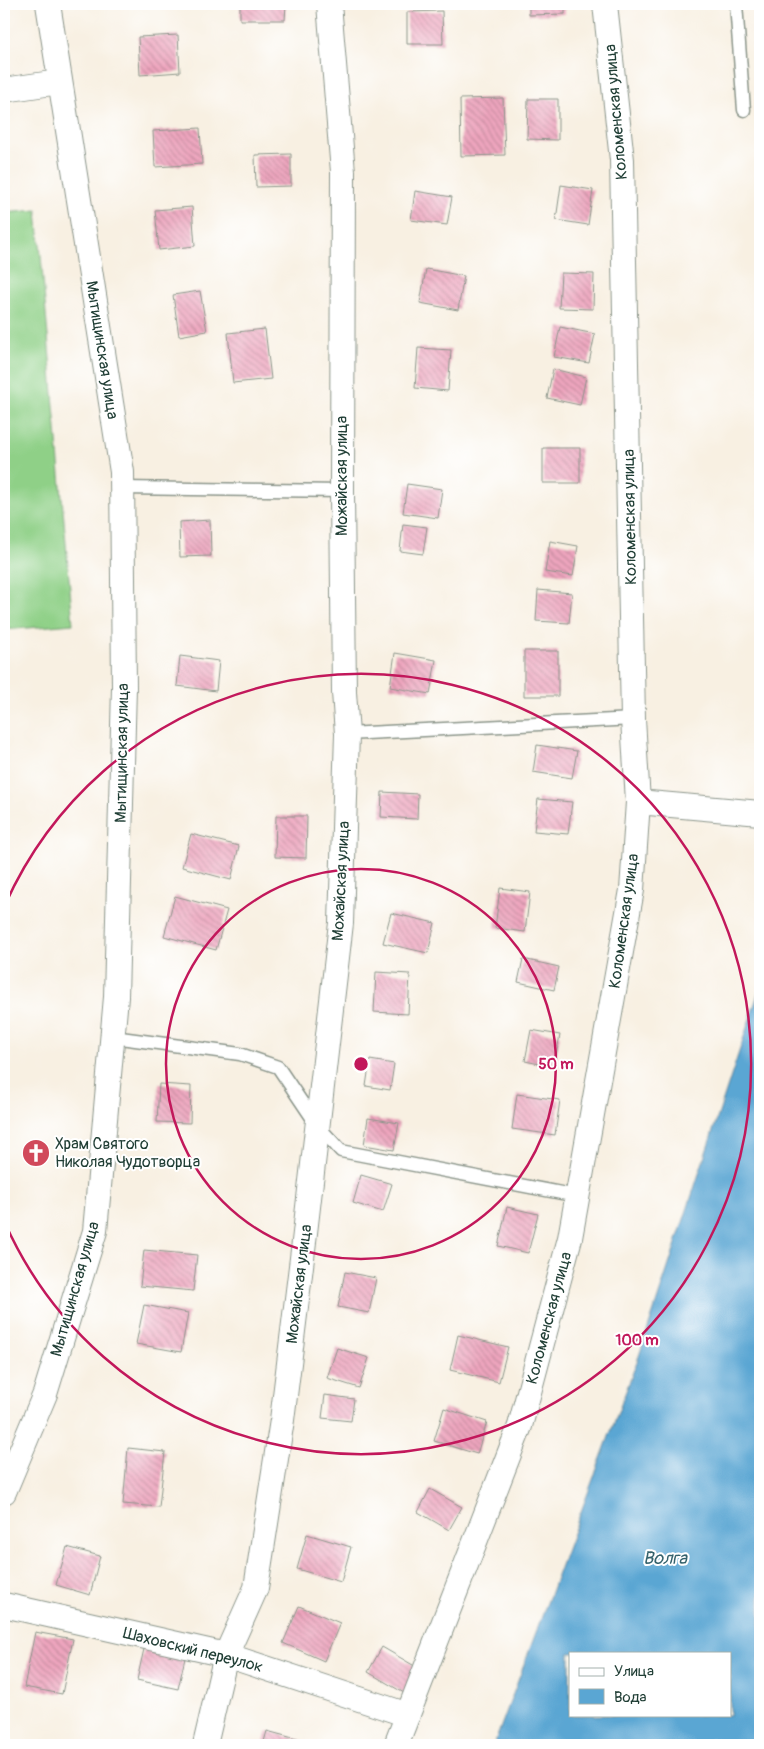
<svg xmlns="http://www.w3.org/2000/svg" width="764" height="1749" font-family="Pangolin,sans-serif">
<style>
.garden{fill:#8fd087;stroke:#57865e}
.water{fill:#5aa6d3;stroke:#3c7284;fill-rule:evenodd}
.building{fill:url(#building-back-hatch)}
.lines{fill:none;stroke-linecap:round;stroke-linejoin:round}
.service-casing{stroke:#8c968b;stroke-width:15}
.minor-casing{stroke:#8c968b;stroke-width:26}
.service{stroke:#fff;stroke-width:12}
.minor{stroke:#fff;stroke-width:24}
.ring{fill:none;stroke:#c2185b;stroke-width:2.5}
.labels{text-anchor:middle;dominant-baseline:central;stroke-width:4;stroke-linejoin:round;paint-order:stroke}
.street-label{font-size:16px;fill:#1f3d34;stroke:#fff}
.poi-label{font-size:16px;fill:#1f3d34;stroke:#fff;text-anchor:start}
.water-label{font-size:18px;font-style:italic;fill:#34626c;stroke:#fff}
.centre{fill:#c2185b;stroke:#fff;stroke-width:2.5}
.ring-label{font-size:15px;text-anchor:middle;font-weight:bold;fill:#c2185b;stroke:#fff;stroke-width:4;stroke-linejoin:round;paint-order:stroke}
</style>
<defs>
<pattern id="building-back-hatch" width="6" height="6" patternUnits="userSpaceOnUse" patternTransform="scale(1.25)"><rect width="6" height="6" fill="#eea5be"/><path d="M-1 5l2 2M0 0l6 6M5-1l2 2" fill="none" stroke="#c0889b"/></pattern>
</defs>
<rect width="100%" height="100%" fill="#fff"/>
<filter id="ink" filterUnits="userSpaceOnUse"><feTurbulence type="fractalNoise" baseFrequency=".02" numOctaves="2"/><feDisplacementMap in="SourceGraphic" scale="10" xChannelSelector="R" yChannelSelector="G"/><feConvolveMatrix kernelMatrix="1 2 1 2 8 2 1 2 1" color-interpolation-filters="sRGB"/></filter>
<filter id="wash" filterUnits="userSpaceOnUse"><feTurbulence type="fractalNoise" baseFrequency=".0096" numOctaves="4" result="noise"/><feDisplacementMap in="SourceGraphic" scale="20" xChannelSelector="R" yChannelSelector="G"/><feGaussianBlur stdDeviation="1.12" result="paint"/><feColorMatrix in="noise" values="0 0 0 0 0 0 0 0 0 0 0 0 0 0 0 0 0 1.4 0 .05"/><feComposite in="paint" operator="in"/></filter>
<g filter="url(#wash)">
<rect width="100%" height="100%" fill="#f8f0e2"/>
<path class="garden" d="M 37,210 L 73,624 L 4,630 L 4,213 Z"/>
<path class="water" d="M 760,988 L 760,1745 L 494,1745 L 639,1356 ZM 570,1653 L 730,1653 L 730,1715 L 570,1715 Z"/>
<g id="blocks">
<path class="building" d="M 240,4 L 286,4 L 285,20 L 240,20 Z
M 529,4 L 565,4 L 565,14 L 529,15 Z
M 442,11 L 443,44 L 407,44 L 407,12 Z
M 178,35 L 180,72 L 140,75 L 138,37 Z
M 503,98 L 505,155 L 461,156 L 460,99 Z
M 528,99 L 558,99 L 558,140 L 527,139 Z
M 200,128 L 202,164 L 155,167 L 153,131 Z
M 291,154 L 291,186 L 256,187 L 255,155 Z
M 561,185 L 593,190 L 588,225 L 556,220 Z
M 415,191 L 452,197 L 447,225 L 411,220 Z
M 192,207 L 195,246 L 159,250 L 155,210 Z
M 426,269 L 464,276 L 458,310 L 420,303 Z
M 561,273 L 594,274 L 593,309 L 559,308 Z
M 200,291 L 207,331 L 179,336 L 173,295 Z
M 560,327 L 595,334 L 589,363 L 554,357 Z
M 265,329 L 271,379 L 233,383 L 228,333 Z
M 418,348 L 451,350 L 448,391 L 415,388 Z
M 553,369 L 586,377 L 580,405 L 547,398 Z
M 543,448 L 580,448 L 580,483 L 543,483 Z
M 407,484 L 442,489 L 438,518 L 403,513 Z
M 210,520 L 211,556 L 180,557 L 179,522 Z
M 403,524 L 427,527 L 423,554 L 400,551 Z
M 550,541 L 578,546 L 573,576 L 545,572 Z
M 538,590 L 572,593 L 569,623 L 536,621 Z
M 524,651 L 558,651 L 558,696 L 524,696 Z
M 395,653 L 436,660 L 430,694 L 390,687 Z
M 180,656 L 219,661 L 216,691 L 177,686 Z
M 537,745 L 577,751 L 572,778 L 533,772 Z
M 382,792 L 418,794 L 417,819 L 381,817 Z
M 538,799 L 572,802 L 568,834 L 534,831 Z
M 276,816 L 307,816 L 306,858 L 275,857 Z
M 191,834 L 239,846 L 231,880 L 182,867 Z
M 500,888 L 530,892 L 525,932 L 495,928 Z
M 175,896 L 227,910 L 216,950 L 164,936 Z
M 391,913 L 435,923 L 428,953 L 383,943 Z
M 523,959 L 559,967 L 554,990 L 518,982 Z
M 376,972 L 410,974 L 408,1014 L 374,1012 Z
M 531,1030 L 560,1035 L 554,1067 L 525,1061 Z
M 370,1060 L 394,1064 L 390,1090 L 366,1086 Z
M 159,1084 L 191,1086 L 190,1123 L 157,1122 Z
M 517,1094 L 560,1100 L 555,1135 L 512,1129 Z
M 368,1118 L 399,1123 L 394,1150 L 364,1145 Z
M 361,1175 L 392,1184 L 383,1212 L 353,1203 Z
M 507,1207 L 538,1214 L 528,1253 L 498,1246 Z
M 144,1250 L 197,1255 L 193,1291 L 140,1286 Z
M 345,1272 L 376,1278 L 369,1313 L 338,1307 Z
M 144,1305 L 188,1313 L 181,1352 L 136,1344 Z
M 458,1335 L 508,1347 L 499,1382 L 450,1370 Z
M 337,1348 L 369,1358 L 359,1388 L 327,1378 Z
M 325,1395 L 354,1399 L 351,1421 L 322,1418 Z
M 444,1408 L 487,1422 L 477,1454 L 434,1441 Z
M 128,1448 L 165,1452 L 159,1507 L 123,1504 Z
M 430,1489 L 462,1507 L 449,1530 L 418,1512 Z
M 307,1534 L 351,1547 L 341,1582 L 297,1569 Z
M 67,1547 L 100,1556 L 90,1595 L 56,1585 Z
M 299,1606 L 340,1623 L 324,1661 L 283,1643 Z
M 35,1632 L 73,1639 L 62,1694 L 24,1687 Z
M 382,1647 L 418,1668 L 404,1693 L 368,1672 Z
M 144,1649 L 185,1658 L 178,1689 L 137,1680 Z
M 267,1731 L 304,1741 L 303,1745 L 263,1745 Z"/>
</g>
</g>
<g filter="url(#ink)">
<use href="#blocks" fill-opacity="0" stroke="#8c968b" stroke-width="1"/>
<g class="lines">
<defs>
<path id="service" d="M 736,4 L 744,110
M 122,488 L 342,491
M 347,734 L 633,719
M 113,1037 L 240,1054 L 278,1067 L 317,1125 L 341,1151 L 577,1196"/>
<path id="minor" d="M 4,90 L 59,82
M 638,802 L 760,813
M 4,1492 L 45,1394 L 95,1231 L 116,997 L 124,687 L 122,472 L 48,4
M 4,1605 L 226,1655 L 408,1715
M 205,1745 L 226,1655 L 256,1588 L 282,1420 L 303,1250 L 341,923 L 347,734 L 344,692 L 342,491 L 343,172 L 329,4
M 396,1745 L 520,1426 L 570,1238 L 632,890 L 638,802 L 633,719 L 622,160 L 605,4"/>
</defs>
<use href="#service" class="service-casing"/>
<use href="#minor" class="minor-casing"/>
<use href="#service" class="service"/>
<use href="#minor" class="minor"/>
</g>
</g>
<g class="ring">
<circle cx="361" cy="1064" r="195"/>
<path d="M5 905A390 390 0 1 1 5 1223"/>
</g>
<defs>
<symbol id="church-disc" viewBox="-11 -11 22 22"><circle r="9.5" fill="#d1495b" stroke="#fff"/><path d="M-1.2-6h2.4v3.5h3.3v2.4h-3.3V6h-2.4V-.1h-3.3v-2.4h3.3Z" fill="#fff"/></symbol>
</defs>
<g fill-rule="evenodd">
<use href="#church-disc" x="20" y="1137" width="32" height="32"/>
</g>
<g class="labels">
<g class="street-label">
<text transform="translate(616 112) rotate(-95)">Коломенская улица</text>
<text transform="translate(102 350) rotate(81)">Мытищинская улица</text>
<text transform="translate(342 476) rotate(-90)">Можайская улица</text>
<text transform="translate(630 517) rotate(-91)">Коломенская улица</text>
<text transform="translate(122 753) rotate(-89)">Мытищинская улица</text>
<text transform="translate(341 881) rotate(-87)">Можайская улица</text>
<text transform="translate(624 921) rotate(-82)">Коломенская улица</text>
<text transform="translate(299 1284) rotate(-83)">Можайская улица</text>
<text transform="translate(75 1289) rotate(-74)">Мытищинская улица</text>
<text transform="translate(549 1318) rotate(-75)">Коломенская улица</text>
<text transform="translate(193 1650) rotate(14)">Шаховский переулок</text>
</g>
<g class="poi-label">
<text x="55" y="1144">Храм Святого<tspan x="55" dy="18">Николая Чудотворца</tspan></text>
</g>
<g class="water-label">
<text x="665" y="1558">Волга</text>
</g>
</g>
<circle cx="361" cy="1064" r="8" class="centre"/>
<g class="ring-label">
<text x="556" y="1069">50 m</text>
<text x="637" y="1345">100 m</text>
</g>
<rect width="764" height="1749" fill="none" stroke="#fff" stroke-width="20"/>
<rect x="569" y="1652" width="162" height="65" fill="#ffffff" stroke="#a5b1ae"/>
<rect x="579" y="1668" width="25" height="8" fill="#ffffff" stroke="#a5b1ae"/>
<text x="614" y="1676" font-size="15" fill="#1f3d34">Улица</text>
<rect x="579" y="1689" width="25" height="15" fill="#5aa6d3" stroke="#a5b1ae"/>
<text x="614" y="1702" font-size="15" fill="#1f3d34">Вода</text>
</svg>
